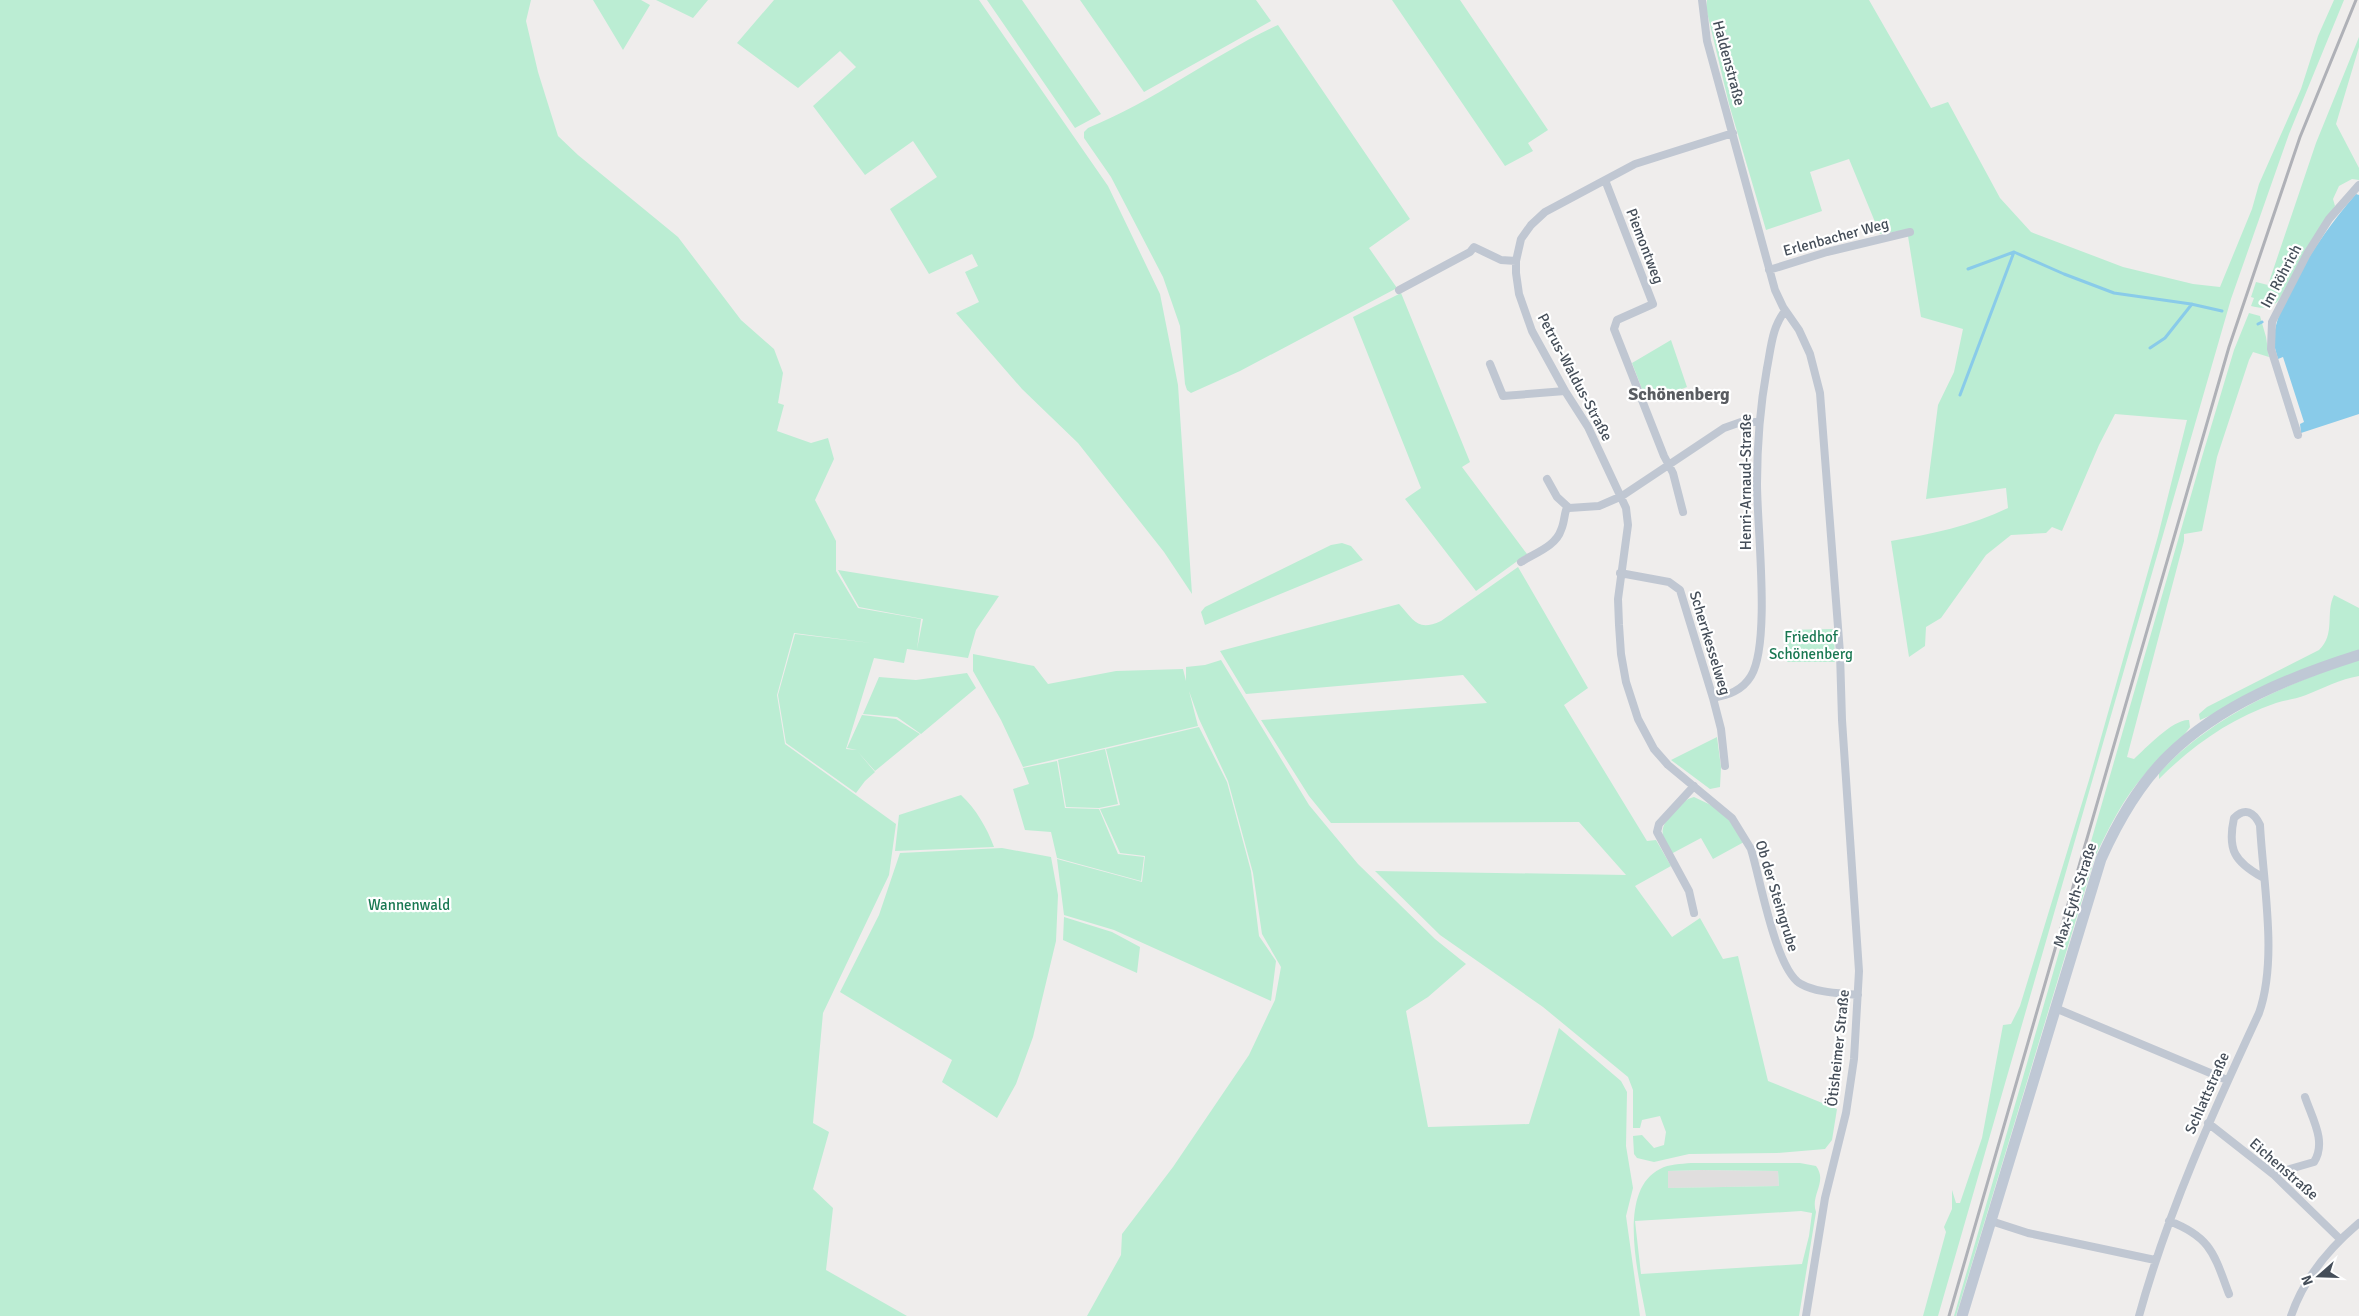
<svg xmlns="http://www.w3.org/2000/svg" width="2359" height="1316" font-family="Signika,sans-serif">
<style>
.education{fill:#e0dede}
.green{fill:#bbedd3;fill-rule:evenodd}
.water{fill:#89cbe9}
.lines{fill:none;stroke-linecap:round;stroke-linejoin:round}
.stream{stroke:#89cbe9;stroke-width:3}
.street{stroke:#c0c7d2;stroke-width:8}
.secondary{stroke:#bfc8d5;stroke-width:11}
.rail{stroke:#afb1b7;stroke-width:3}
.labels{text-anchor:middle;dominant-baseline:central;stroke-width:4.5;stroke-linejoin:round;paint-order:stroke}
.street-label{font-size:15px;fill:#454e59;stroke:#fff}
.park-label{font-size:15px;fill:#197852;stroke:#fff}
.quarter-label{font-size:18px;font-weight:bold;fill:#595c61;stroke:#fff}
</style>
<rect width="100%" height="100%" fill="#efedec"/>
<path class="education" d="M 1701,1170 L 1778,1171 L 1779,1186 L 1668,1188 L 1668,1171 Z"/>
<path class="green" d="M 0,0 L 531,0 L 526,21 L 538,72 L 558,136 L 578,155 L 678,237 L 741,320 L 774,349 L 783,373 L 778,403 L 784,405 L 777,431 L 811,443 L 828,438 L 834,459 L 815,500 L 836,541 L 836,571 L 858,608 L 921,619 L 917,649 L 923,619 L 859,607 L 838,570 L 999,596 L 976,630 L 968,658 L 907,649 L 904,663 L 874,658 L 846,749 L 857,750 L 847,748 L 862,715 L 896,719 L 920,734 L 875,771 L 858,752 L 875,772 L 865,781 L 856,793 L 786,743 L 778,695 L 795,634 L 871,643 L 794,633 L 777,695 L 785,744 L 896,824 L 889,875 L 823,1013 L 813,1123 L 829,1132 L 813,1189 L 833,1208 L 826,1270 L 907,1316 L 0,1316 Z
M 593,0 L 641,0 L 650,5 L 623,50 Z
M 656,0 L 708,0 L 693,18 Z
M 774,0 L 979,0 L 1108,186 L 1160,294 L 1178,385 L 1192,594 L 1164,552 L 1078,443 L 1022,389 L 956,313 L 979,302 L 965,272 L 978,266 L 972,254 L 929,274 L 890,209 L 937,177 L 913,141 L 865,175 L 813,106 L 856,67 L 840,51 L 798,88 L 737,43 Z
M 987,0 L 1022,0 L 1101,114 L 1075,128 Z
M 1080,0 L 1256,0 L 1271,21 L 1144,92 Z
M 1392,0 L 1460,0 L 1548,130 L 1528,143 L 1533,151 L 1505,166 Z
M 1707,0 L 1869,0 L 1931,108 L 1948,102 L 2000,198 L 2031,232 L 2123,267 L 2193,284 L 2220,287 L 2252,209 L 2259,184 L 2301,89 L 2318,36 L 2334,0 L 2344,0 L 2289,134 L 2231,299 L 1938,1316 L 1923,1316 L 1946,1232 L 1944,1227 L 1952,1209 L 1952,1190 L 1956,1203 L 1960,1203 L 1982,1138 L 2003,1025 L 2011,1024 L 2020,1006 L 2089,780 L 2158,536 L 2187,420 L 2115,414 L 2099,445 L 2062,531 L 2052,527 L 2046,533 L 2011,535 L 1986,555 L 1941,618 L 1926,627 L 1925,646 L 1909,657 L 1891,541 C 1931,534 1971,526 2008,508 L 2006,488 L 1926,499 L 1938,405 L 1954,372 L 1963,329 L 1921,317 L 1907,230 L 1880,234 L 1849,159 L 1810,172 L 1822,211 L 1766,230 L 1729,104 L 1706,8 Z
M 1278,25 L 1410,219 L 1369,248 L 1397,288 L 1240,371 L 1191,393 L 1187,390 L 1185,384 L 1180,326 L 1163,277 L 1111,177 L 1084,138 L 1084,132 L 1088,128 C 1155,101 1213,55 1278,25 Z
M 2359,37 L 2359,47 L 2336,124 L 2359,168 L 2359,180 L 2352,179 L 2339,186 L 2333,199 L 2335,206 L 2304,253 L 2279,300 C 2271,309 2263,309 2251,306 L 2254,298 L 2251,297 L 2256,282 L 2268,285 L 2316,143 Z
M 1401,293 L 1470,462 L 1462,467 L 1527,554 L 1476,591 L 1405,499 L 1421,488 L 1353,317 Z
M 2249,313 L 2260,316 L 2266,337 L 2269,357 L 2253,352 L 2249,360 L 2217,457 L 2202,531 L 2184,534 L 2184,541 L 2127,757 L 2134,759 C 2146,748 2173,719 2189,720 L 2190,727 C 2178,744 2159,758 2145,774 C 2123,799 2109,827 2095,857 L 1956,1316 L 1954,1316 L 2202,457 L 2234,350 Z
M 1671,340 L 1687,387 L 1647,402 L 1632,363 Z
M 1342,543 L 1351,546 L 1363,560 L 1205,625 L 1201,612 L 1205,607 L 1331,545 Z
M 1518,567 L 1588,688 L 1564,705 L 1647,841 L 1656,840 L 1671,866 L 1635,886 L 1672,937 L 1700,918 L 1723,959 L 1738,956 L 1768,1081 L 1837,1109 L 1832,1140 L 1825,1149 L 1777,1153 L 1689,1154 L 1654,1162 L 1637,1158 L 1634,1154 L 1633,1136 L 1642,1135 L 1654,1148 L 1664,1145 L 1666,1132 L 1660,1116 L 1642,1120 L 1640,1128 L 1633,1128 L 1633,1090 L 1628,1077 L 1543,1007 L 1440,935 L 1375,871 L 1626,875 L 1579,822 L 1331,823 L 1309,796 L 1261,720 L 1487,703 L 1463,675 L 1246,694 L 1220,651 L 1399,604 C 1414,620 1417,632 1441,621 Z
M 2334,595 L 2359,608 L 2359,650 L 2200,720 L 2199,714 L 2207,707 L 2319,650 C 2336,634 2325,613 2334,595 Z
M 1834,629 L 1835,662 L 1787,662 L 1786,630 Z
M 973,654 L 1034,666 L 1048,684 L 1116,671 L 1183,669 L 1186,681 L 1186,667 L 1205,665 L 1221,660 L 1309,805 L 1358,864 L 1435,939 L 1466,964 L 1428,997 L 1406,1011 L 1428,1127 L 1529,1124 L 1559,1028 L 1621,1081 L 1627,1092 L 1626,1146 L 1633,1188 L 1626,1216 L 1640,1316 L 1087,1316 L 1121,1255 L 1122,1234 L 1173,1167 L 1249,1055 L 1275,1000 L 1281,967 L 1262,934 L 1253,873 L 1228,781 L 1199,719 L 1189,691 L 1198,726 L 1023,767 L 1001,720 L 973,671 Z
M 2359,660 L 2359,676 C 2340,679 2324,688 2306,695 C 2296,699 2286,700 2276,703 C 2231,718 2192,746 2159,779 L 2159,773 C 2212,716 2286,683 2359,660 Z
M 967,673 L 976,688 L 921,734 L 897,717 L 863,714 L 879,677 L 916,680 Z
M 1199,727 L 1227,782 L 1251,871 L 1259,936 L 1276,961 L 1271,1001 L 1114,930 L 1064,915 L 1057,859 L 1142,882 L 1145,856 L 1120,853 L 1100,809 L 1120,805 L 1106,749 Z
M 1717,737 L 1721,767 L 1720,787 L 1710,789 L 1671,760 Z
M 1105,749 L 1118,804 L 1099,808 L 1066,807 L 1058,760 Z
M 1057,761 L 1065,808 L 1099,809 L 1118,854 L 1144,857 L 1141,881 L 1057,858 L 1051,832 L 1025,830 L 1013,789 L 1029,784 L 1023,768 Z
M 961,795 C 976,809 987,828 994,847 L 895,851 L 899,815 Z
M 1694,797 L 1715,807 L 1730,821 L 1744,842 L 1713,859 L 1701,838 L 1671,854 C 1660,833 1658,828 1676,810 C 1682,804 1685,799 1694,797 Z
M 1002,848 L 1051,857 L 1058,895 L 1056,941 L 1033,1037 L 1016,1084 L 997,1118 L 942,1082 L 952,1060 L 840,992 L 879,915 L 900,853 Z
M 1064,917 L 1112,932 L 1140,947 L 1137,973 L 1063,940 Z
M 1691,1163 L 1800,1163 L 1816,1166 C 1828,1182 1810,1195 1816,1212 L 1799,1316 L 1646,1316 C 1639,1277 1616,1191 1660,1169 C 1669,1164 1681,1164 1691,1163 ZM 1701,1170 L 1778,1171 L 1779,1186 L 1668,1188 L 1668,1171 ZM 1801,1211 L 1812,1213 L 1809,1236 L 1802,1264 L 1641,1274 L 1635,1221 Z"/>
<path class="water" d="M 2356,194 L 2359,195 L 2359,414 L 2301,433 L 2300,424 L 2304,422 L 2283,357 L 2278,359 C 2276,352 2274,346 2274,340 C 2274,301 2330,223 2356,194 Z"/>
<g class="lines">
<path class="stream" d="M 1968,269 L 2014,252
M 2258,324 L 2262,322
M 2150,348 L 2165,338 L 2192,304
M 1960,395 L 2014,252 L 2064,274 L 2114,293 L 2191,304 L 2222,311"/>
<path class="street" d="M 1702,0 L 1707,41 L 1775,290 L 1783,307 L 1799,330 L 1810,354 L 1820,393 L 1840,653 L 1842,720 L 1859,971 L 1854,1059 L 1846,1113 L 1825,1198 L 1806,1316
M 1733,133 L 1635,164 L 1545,212 L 1531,225 L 1521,239 L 1516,261 L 1516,273 L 1519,294 L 1532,331 L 1565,391 L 1588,427 L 1626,508 L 1628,525 L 1618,599 L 1619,625 L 1621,654 L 1626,682 L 1638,719 L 1654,749 L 1668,765 L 1732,818 L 1751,849 C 1760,878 1776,971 1801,984 C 1817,993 1841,993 1858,995
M 1605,180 L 1653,304 L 1617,320 L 1614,329 L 1664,456 L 1673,473 L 1683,512
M 1769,270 L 1827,252 L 1910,232
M 1399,290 L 1470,252 L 1474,247 L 1501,260 L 1516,261
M 1490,364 L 1503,396 L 1565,391
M 2298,435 L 2271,349 L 2272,322 L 2307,254 L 2329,219 L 2359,185
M 1547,479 L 1557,497 L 1569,508
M 1521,562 C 1535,553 1556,546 1561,530 C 1564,524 1564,517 1566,510 L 1569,508 L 1599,506 L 1622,496 L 1724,428 L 1741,422 L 1758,422
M 1620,573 L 1669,582 L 1680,590 L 1713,698 L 1721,729 L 1725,766
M 1713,698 C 1728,695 1742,691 1751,676 C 1771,643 1757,527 1757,484 C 1757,445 1760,407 1767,368 C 1771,348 1772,327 1785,311
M 1694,913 L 1689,891 L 1657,832 L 1659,824 L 1694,786
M 2055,1008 L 2227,1080
M 2208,1123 L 2273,1174 L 2340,1239
M 2273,1174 L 2314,1162 C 2327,1142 2312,1118 2305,1097
M 1991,1221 L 2028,1233 L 2155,1260
M 2169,1221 C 2211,1237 2214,1254 2229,1294
M 2139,1316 C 2168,1211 2213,1112 2259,1013 C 2278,959 2263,883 2260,825 C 2254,812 2245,807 2234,818 C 2227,850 2235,862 2262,877
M 2291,1316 C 2304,1278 2328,1249 2359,1223"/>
<path class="secondary" d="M 1962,1316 L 2101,859 C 2118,821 2139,784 2169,755 C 2220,705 2292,676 2359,655"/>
<path class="rail" d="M 1949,1316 L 2229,347 L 2300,137 L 2356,0"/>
</g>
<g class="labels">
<g class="street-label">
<text transform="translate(1729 63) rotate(75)">Haldenstraße</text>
<text transform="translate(1836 237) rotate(-15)">Erlenbacher Weg</text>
<text transform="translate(1645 246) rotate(69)">Piemontweg</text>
<text transform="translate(2281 276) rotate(-62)">Im Röhrich</text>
<text transform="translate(1575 377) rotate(62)">Petrus-Waldus-Straße</text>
<text transform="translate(1746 482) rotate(-90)">Henri-Arnaud-Straße</text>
<text transform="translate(1710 643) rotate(73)">Scherrkesselweg</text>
<text transform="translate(2075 895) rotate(-72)">Max-Eyth-Straße</text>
<text transform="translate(1777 896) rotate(73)">Ob der Steingrube</text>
<text transform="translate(1838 1048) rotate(-84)">Ötisheimer Straße</text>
<text transform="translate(2207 1093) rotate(-66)">Schlattstraße</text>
<text transform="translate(2284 1169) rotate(41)">Eichenstraße</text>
</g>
<g class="park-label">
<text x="1811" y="637">Friedhof<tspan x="1811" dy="17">Schönenberg</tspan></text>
<text x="409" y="905">Wannenwald</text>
</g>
<g class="quarter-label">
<text x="1679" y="394">Schönenberg</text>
</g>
</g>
<g transform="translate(2319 1276) rotate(250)" stroke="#ffffff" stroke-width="4" paint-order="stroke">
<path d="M0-4L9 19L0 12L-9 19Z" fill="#454e59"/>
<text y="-8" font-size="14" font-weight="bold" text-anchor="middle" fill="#454e59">N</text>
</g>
</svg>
